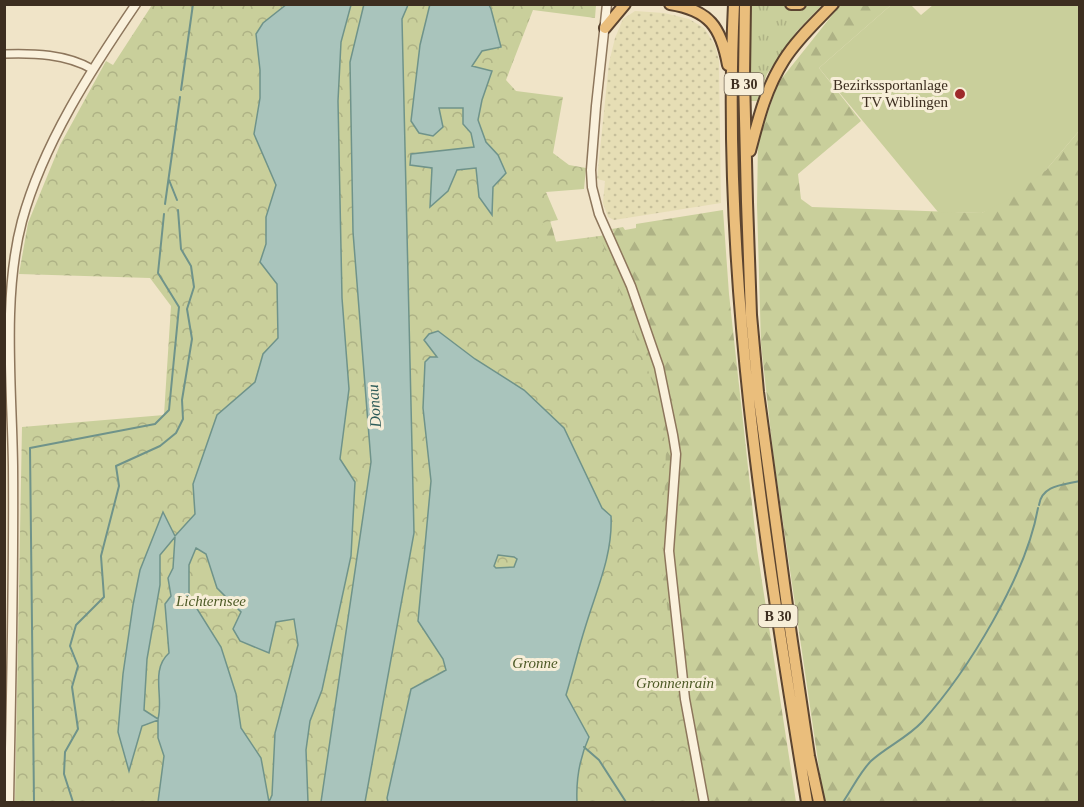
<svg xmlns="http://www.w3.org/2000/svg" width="1084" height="807" font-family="'Times New Roman',serif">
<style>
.farmland{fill:url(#farmland-dots)}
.grass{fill:url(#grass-tufts)}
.forest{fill:url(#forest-firs)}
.park{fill:url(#park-crowns)}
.pitch{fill:#c9cf9b}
.water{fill:#a9c4bc;stroke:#6f938a;stroke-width:1.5;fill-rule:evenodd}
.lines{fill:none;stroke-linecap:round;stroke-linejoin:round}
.stream{stroke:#6f938a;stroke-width:2}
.minor-casing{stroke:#8d765c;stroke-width:10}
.tertiary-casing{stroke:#8d765c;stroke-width:11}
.trunk-casing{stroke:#5b4430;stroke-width:14}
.minor{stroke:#faf1dc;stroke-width:7}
.tertiary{stroke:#faf1dc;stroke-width:8}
.trunk{stroke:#eabe7c;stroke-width:10}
.poi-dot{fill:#9e2a2b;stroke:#f7eed8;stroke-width:2}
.labels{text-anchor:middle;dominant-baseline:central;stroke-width:6;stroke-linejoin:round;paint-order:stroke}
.shield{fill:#f7eed8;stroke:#756857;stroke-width:1.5}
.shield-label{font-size:14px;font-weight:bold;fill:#3d2e20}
.poi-label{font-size:15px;fill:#3d2e20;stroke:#f7eed8;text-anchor:end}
.park-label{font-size:15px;font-style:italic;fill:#4d5a26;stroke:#f7eed8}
.water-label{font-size:16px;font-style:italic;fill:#2f5d5a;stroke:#f7eed8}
</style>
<defs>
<pattern id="farmland-dots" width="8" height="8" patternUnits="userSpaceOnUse" patternTransform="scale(1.5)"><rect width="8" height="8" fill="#e6deb5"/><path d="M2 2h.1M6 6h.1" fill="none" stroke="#c6bf9b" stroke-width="1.8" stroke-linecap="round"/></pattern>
<pattern id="grass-tufts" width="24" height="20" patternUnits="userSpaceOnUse" patternTransform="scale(1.5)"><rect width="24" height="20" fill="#c9cf9b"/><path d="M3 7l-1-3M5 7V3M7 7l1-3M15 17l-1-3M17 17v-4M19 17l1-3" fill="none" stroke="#aeb285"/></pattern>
<pattern id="forest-firs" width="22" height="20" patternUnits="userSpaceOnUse" patternTransform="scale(1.5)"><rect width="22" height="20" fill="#c9cf9b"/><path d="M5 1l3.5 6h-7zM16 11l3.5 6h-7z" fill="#aeb285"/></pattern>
<pattern id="park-crowns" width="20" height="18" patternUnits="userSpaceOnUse" patternTransform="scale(1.5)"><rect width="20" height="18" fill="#c9cf9b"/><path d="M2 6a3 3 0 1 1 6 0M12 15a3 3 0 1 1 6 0" fill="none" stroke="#aeb285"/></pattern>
</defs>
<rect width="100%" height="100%" fill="#f0e4c8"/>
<path class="farmland" d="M 635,11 L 664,13 L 689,19 L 704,28 L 715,45 L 719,61 L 721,203 L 614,220 L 608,217 L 603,203 L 605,181 L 597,179 L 609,63 L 615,38 L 623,19 Z"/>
<path class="grass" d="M 751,5 L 822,5 L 797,31 L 767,74 L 757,101 L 749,101 Z"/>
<path class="forest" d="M 841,4 L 891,5 L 819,68 L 861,121 L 798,174 L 801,199 L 812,207 L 982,213 L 1046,170 L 1079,131 L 1079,802 L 824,802 L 774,461 L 761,344 L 757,205 L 758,141 L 778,83 Z
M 543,196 L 557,245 L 614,233 L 612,229 L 623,227 L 625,230 L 636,228 L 636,224 L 723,210 L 729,294 L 757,549 L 796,802 L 632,802 L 519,201 Z"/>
<path class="park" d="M 152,5 L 596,5 L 595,18 L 533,10 L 506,80 L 516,91 L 563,97 L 553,153 L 569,165 L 586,168 L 584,189 L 546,192 L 558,220 L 542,223 L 545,243 L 600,236 L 659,401 L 666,448 L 662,572 L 696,802 L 15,802 L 22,427 L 164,415 L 171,306 L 150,278 L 19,274 L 28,223 L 60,145 L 106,61 L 113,65 Z"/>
<path class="pitch" d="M 891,5 L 911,5 L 921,15 L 933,5 L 1079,5 L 1079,131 L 1046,170 L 1010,199 L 982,213 L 938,212 L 819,68 Z"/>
<path class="water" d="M 287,4 L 351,5 L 341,42 L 338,101 L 342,298 L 349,389 L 340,459 L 355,482 L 351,556 L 322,690 L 310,721 L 306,750 L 308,802 L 158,802 L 164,756 L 158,738 L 158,720 L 142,726 L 129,771 L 118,732 L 123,674 L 133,605 L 140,570 L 163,512 L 175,536 L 195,514 L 193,484 L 217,415 L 255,382 L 263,354 L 278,338 L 277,284 L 260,262 L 266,244 L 266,217 L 276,185 L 254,134 L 260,98 L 260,70 L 256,34 L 263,23 ZM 175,537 L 173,568 L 168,578 L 171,596 L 165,604 L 169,653 C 150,670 164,697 158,719 L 144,710 L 147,659 L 160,585 L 160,555 ZM 196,548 L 206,554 L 217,588 L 241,612 L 233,629 L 240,641 L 269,653 L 276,622 L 294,619 L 298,645 L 275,733 L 272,795 L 269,802 L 261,758 L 241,728 L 236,694 L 221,647 L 189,596 L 189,565 Z
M 364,4 L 408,5 L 402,19 L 414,533 L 365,802 L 321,802 L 371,462 L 353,232 L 350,62 Z
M 430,4 L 489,5 L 491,9 L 501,47 L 482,51 L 472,66 L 492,71 L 482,100 L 478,120 L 486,142 L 498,155 L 506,173 L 493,187 L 492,215 L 479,197 L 476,168 L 457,170 L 448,191 L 430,207 L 432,168 L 410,165 L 411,154 L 474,147 L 471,133 L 463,124 L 463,108 L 439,108 L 443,127 L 433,136 L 419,133 L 411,121 L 420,45 Z
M 438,331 L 475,359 L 524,390 L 564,428 L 602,508 L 611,516 C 613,555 596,591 585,628 C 578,650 573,672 566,695 L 589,737 C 580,757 576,781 577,802 L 388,802 L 387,798 L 411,689 L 446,670 L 443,659 L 418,621 L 431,481 L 423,408 L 425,362 L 430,357 L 437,357 L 424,340 L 429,334 ZM 498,555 L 514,557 L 517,559 L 514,567 L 496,568 L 494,566 Z"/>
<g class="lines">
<path class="stream" d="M 181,90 L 193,4
M 169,180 L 177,200
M 165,204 L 180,97
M 1039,505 C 1042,485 1063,485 1080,481
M 584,747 L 599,760 L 626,802
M 34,802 L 30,448 L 155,424 L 169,410 L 179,307 L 158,273 L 164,214
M 73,802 L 64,774 L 65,752 L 78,729 L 72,687 L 78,666 L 70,646 L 76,625 L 104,597 L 101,556 L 119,486 L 116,466 L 160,446 L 176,433 L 183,419 L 182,400 L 192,339 L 187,309 L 194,287 L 191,266 L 181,249 L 178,210
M 843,802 C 852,789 860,772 871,761 C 886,747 907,738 922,722 C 968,671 1026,576 1038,508"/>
<defs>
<path id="minor" d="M 4,54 C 34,53 66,54 92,69"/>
<path id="tertiary" d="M 607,4 L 596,106 L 591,170 L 592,187 L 599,214 L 631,286 L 659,367 L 673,435 L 676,454 L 669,551 L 685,699 L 704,802
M 9,802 C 11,690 14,578 13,466 C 12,388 2,296 22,221 C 43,144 91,70 136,4"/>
<path id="trunk" d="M 670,4 C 709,10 721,27 728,65
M 734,4 C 721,273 764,538 807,802
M 745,4 L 744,77 L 747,202 L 751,315 L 758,392 L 791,635 L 809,756 L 819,802
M 791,4 L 800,4
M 605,28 L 625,4
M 750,151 C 758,120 766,88 784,60 C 797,39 816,22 833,4"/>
</defs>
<use href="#minor" class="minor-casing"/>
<use href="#tertiary" class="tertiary-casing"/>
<use href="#trunk" class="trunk-casing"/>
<use href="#minor" class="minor"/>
<use href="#tertiary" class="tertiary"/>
<use href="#trunk" class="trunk"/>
</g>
<circle class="poi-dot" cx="960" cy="94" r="6"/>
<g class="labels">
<g class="shield">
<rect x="724.5" y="73" width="39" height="22" rx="4.5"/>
<rect x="758.5" y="605" width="39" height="22" rx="4.5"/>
</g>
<g class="shield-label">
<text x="744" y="84">B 30</text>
<text x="778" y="616">B 30</text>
</g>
<g class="poi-label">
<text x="948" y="85">Bezirkssportanlage<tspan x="948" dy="17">TV Wiblingen</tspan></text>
</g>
<g class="park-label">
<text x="211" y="601">Lichternsee</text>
<text x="535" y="663">Gronne</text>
<text x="675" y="683">Gronnenrain</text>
</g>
<g class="water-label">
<text transform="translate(374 406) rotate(-94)">Donau</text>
</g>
</g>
<rect width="1084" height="807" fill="none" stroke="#3d2e20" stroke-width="12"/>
</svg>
